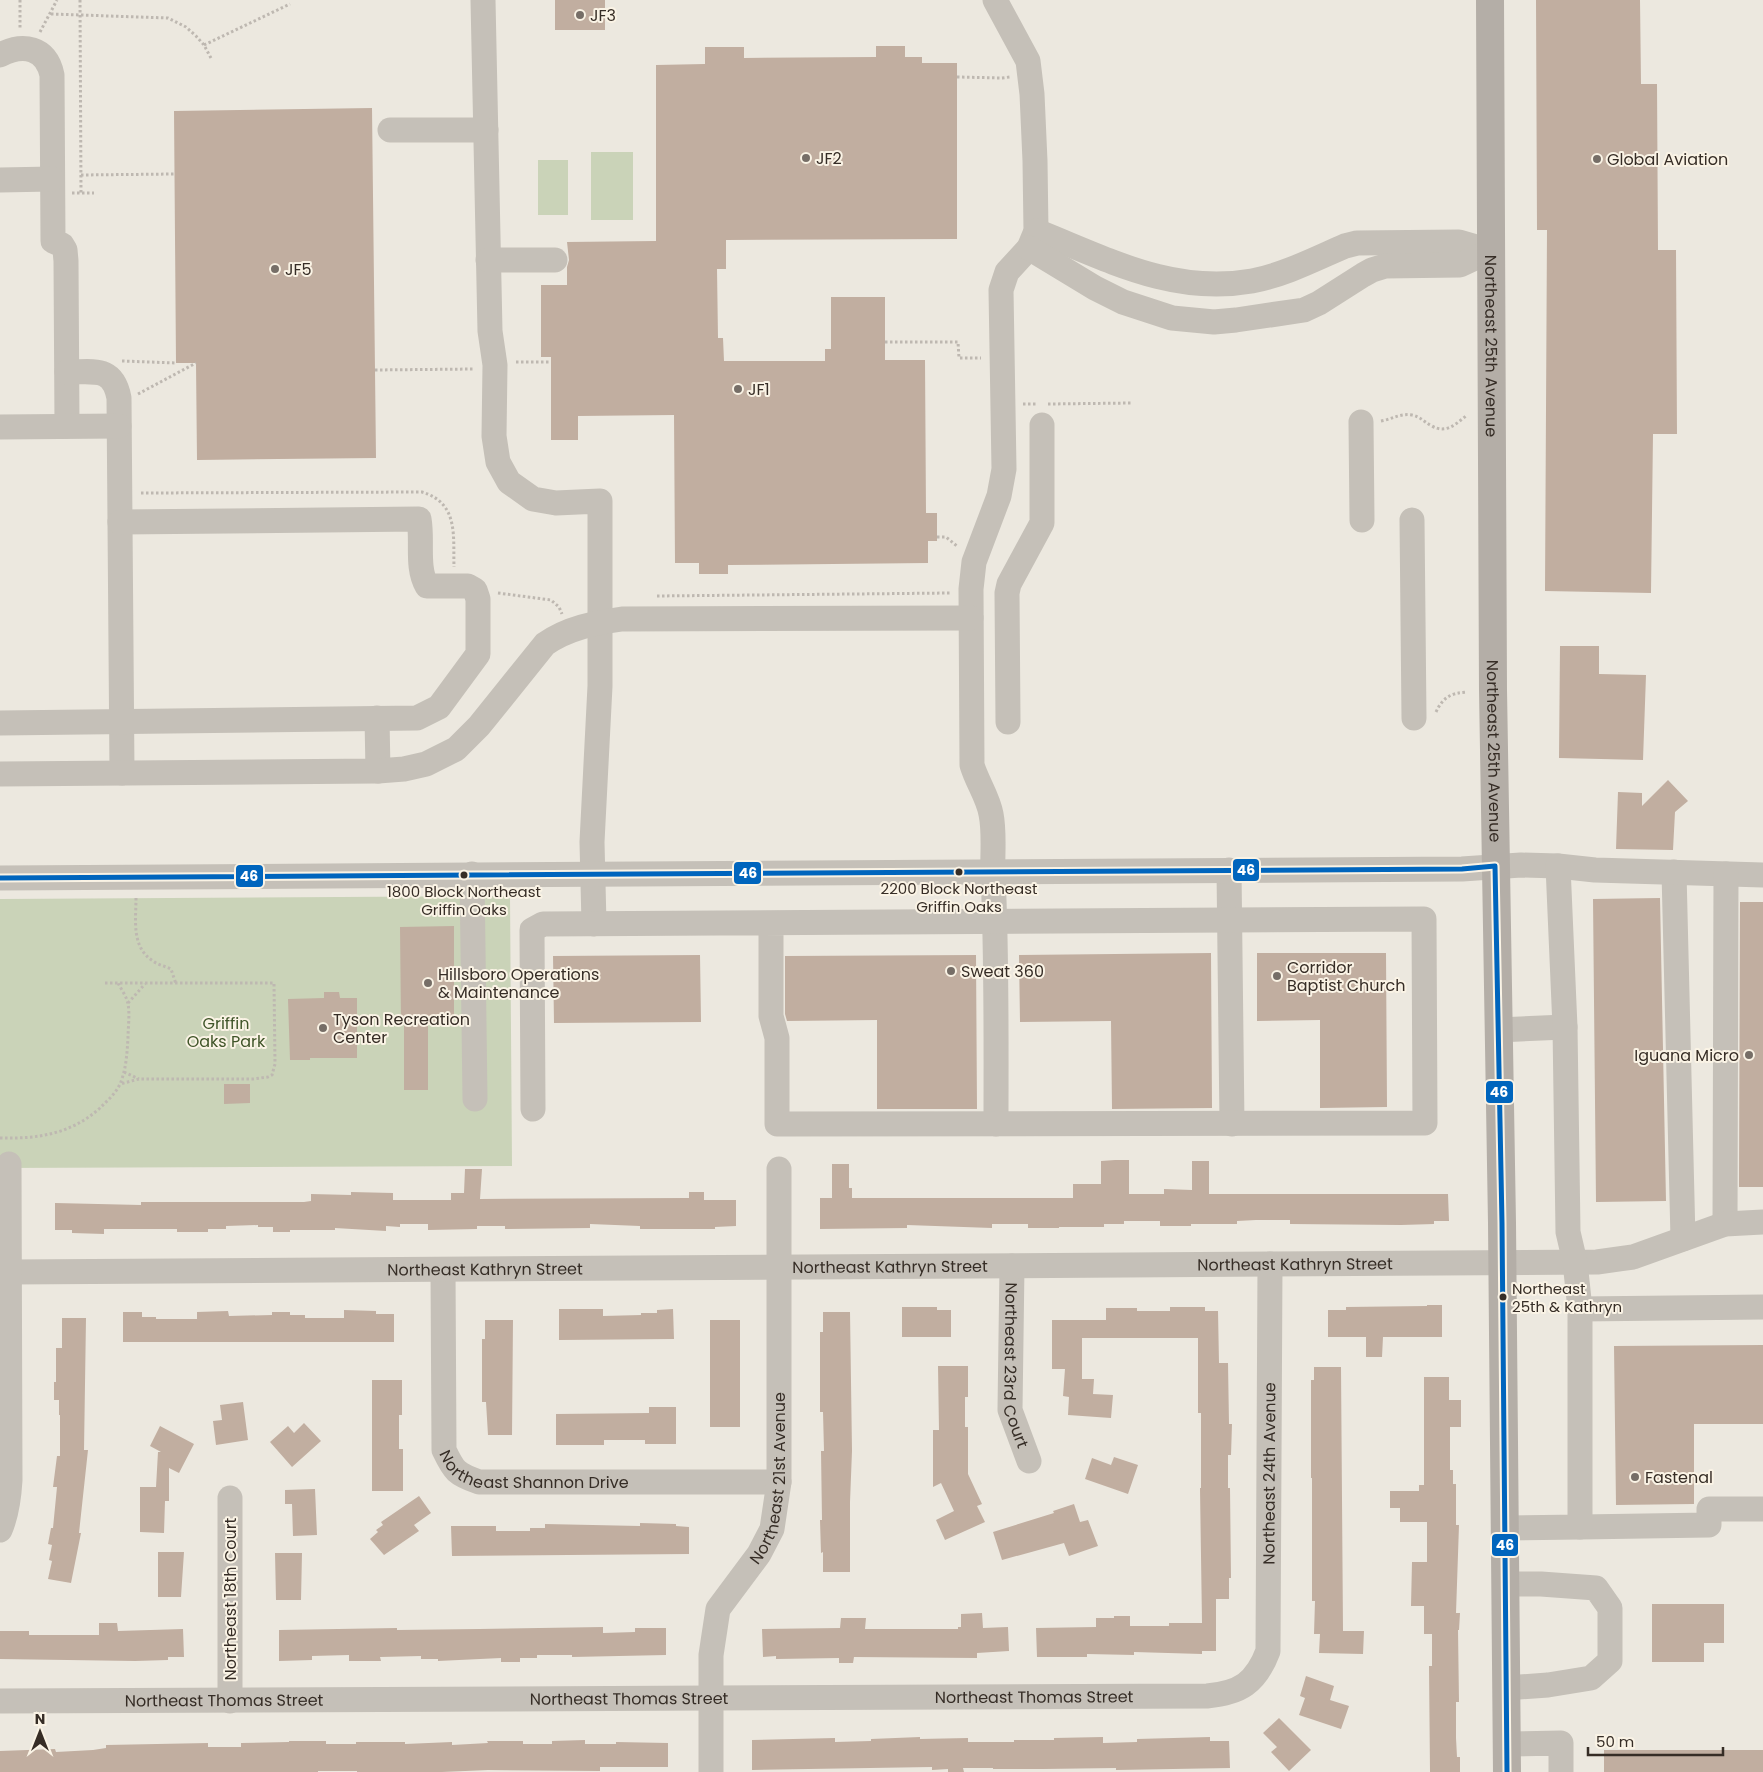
<svg xmlns="http://www.w3.org/2000/svg" width="1763" height="1772" font-family="Poppins,sans-serif">
<style>
.green{fill:#cad3b8}
.building{fill:#c1aea0}
.lines{fill:none;stroke-linecap:round;stroke-linejoin:round}
.path{stroke:#beb8b1;stroke-width:3;stroke-dasharray:2.5 2.5;stroke-linecap:butt}
.minor{stroke:#c5c0b8;stroke-width:25}
.major{stroke:#b4aea7;stroke-width:28}
.bus-1-casing{stroke:#faf3e5;stroke-width:9}
.bus-1{stroke:#0065bd;stroke-width:5}
.poi-dot{fill:#766e67;stroke:#faf3e5;stroke-width:2}
.bus-dot{fill:#362d26;stroke:#faf3e5;stroke-width:2}
.labels{text-anchor:middle;dominant-baseline:central;stroke-width:4;stroke-linejoin:round;paint-order:stroke}
.bus-label{font-size:15px;fill:#362d26;stroke:#faf3e5}
.poi-label{font-size:16px;fill:#362d26;stroke:#faf3e5;text-anchor:start}
.street-label{font-size:16px;fill:#362d26;stroke:#faf3e5}
.park-label{font-size:16px;fill:#405529;stroke:#faf3e5}
.line-badge{stroke:#faf3e5;stroke-width:2}
.badge-label{font-size:14px;text-anchor:middle;font-weight:bold;fill:#fff}
</style>
<rect width="100%" height="100%" fill="#ece8df"/>
<path class="green" d="M 591,152 L 633,152 L 633,220 L 591,220 Z
M 538,160 L 568,160 L 568,215 L 538,215 Z
M 510,896 L 512,1166 L 0,1168 L 0,899 Z"/>
<path class="building" d="M 555,0 L 605,0 L 605,30 L 555,30 Z
M 1536,0 L 1640,0 L 1641,84 L 1657,84 L 1658,250 L 1676,250 L 1677,434 L 1653,434 L 1651,593 L 1545,591 L 1547,230 L 1537,230 Z
M 876,46 L 905,46 L 905,57 L 922,57 L 922,63 L 957,63 L 957,239 L 726,240 L 726,269 L 717,269 L 718,338 L 723,338 L 724,361 L 825,361 L 825,349 L 831,349 L 831,297 L 885,297 L 885,360 L 925,360 L 926,513 L 937,513 L 937,541 L 928,541 L 928,563 L 728,565 L 728,574 L 699,574 L 699,563 L 675,563 L 674,415 L 578,416 L 578,440 L 551,440 L 551,357 L 541,357 L 541,285 L 567,285 L 567,267 L 569,260 L 567,242 L 656,241 L 656,65 L 705,64 L 705,47 L 744,47 L 744,58 L 876,57 Z
M 372,108 L 376,458 L 197,460 L 196,363 L 176,363 L 174,111 Z
M 1560,646 L 1599,646 L 1599,674 L 1646,675 L 1643,760 L 1559,758 Z
M 1668,780 L 1688,801 L 1675,812 L 1673,850 L 1616,849 L 1618,792 L 1642,793 L 1642,806 Z
M 1660,898 L 1666,1201 L 1596,1202 L 1593,899 Z
M 1740,902 L 1763,902 L 1763,1187 L 1739,1187 Z
M 454,926 L 454,1023 L 428,1023 L 428,1090 L 404,1090 L 404,1024 L 401,1024 L 400,927 Z
M 1211,953 L 1212,1108 L 1112,1109 L 1111,1021 L 1020,1022 L 1019,955 Z
M 1257,953 L 1386,953 L 1387,1107 L 1320,1108 L 1320,1020 L 1257,1021 Z
M 700,955 L 701,1022 L 554,1023 L 553,956 Z
M 976,955 L 977,1109 L 877,1109 L 877,1020 L 787,1021 L 785,1014 L 785,956 Z
M 324,992 L 339,992 L 340,998 L 357,998 L 357,1058 L 310,1058 L 310,1060 L 290,1060 L 288,999 L 324,998 Z
M 224,1084 L 250,1084 L 250,1103 L 224,1104 Z
M 1115,1160 L 1129,1160 L 1129,1194 L 1164,1194 L 1164,1189 L 1192,1190 L 1192,1161 L 1209,1161 L 1209,1194 L 1448,1194 L 1449,1221 L 1434,1221 L 1434,1224 L 1401,1225 L 1290,1224 L 1290,1220 L 1256,1220 L 1237,1221 L 1237,1224 L 1191,1224 L 1191,1226 L 1160,1226 L 1160,1221 L 1124,1221 L 1124,1224 L 1104,1224 L 1104,1227 L 1059,1227 L 1059,1228 L 1028,1228 L 1028,1224 L 992,1224 L 992,1228 L 907,1225 L 907,1228 L 820,1229 L 820,1198 L 832,1198 L 832,1164 L 849,1164 L 849,1188 L 852,1188 L 852,1198 L 1073,1198 L 1073,1184 L 1101,1184 L 1101,1161 Z
M 465,1169 L 482,1169 L 480,1199 L 689,1198 L 689,1192 L 704,1192 L 704,1200 L 736,1200 L 736,1226 L 715,1227 L 715,1229 L 640,1229 L 640,1226 L 590,1224 L 590,1228 L 505,1229 L 505,1226 L 477,1226 L 477,1229 L 428,1230 L 428,1224 L 400,1224 L 400,1227 L 386,1226 L 386,1231 L 335,1228 L 335,1230 L 290,1230 L 290,1232 L 273,1232 L 273,1227 L 258,1227 L 258,1225 L 226,1226 L 226,1229 L 208,1229 L 208,1232 L 177,1232 L 177,1229 L 104,1229 L 104,1234 L 72,1233 L 72,1230 L 55,1230 L 55,1203 L 141,1205 L 141,1202 L 304,1202 L 311,1201 L 311,1194 L 351,1195 L 351,1192 L 393,1193 L 393,1200 L 451,1200 L 451,1193 L 464,1193 Z
M 1427,1305 L 1442,1305 L 1442,1337 L 1383,1337 L 1382,1357 L 1366,1357 L 1366,1337 L 1328,1337 L 1328,1310 L 1346,1310 L 1346,1307 L 1427,1306 Z
M 902,1307 L 937,1307 L 937,1310 L 951,1310 L 951,1337 L 902,1337 Z
M 1170,1307 L 1205,1307 L 1205,1311 L 1218,1311 L 1219,1363 L 1228,1363 L 1229,1424 L 1232,1424 L 1231,1455 L 1228,1455 L 1228,1488 L 1230,1488 L 1231,1578 L 1229,1578 L 1229,1599 L 1216,1599 L 1216,1651 L 1202,1651 L 1202,1654 L 1134,1652 L 1134,1655 L 1087,1654 L 1087,1657 L 1037,1657 L 1036,1628 L 1096,1627 L 1096,1618 L 1114,1618 L 1114,1616 L 1130,1616 L 1130,1626 L 1169,1626 L 1169,1623 L 1202,1623 L 1200,1488 L 1201,1488 L 1201,1413 L 1198,1413 L 1198,1338 L 1082,1338 L 1082,1379 L 1094,1379 L 1093,1394 L 1113,1395 L 1111,1418 L 1068,1415 L 1069,1397 L 1063,1396 L 1065,1369 L 1052,1369 L 1052,1320 L 1106,1320 L 1106,1308 L 1137,1308 L 1137,1311 L 1170,1311 Z
M 559,1309 L 603,1309 L 603,1316 L 641,1315 L 641,1313 L 657,1313 L 657,1310 L 673,1309 L 674,1339 L 559,1340 Z
M 344,1310 L 376,1311 L 376,1314 L 394,1314 L 394,1342 L 123,1342 L 123,1312 L 142,1312 L 142,1317 L 156,1317 L 156,1319 L 197,1319 L 197,1312 L 228,1311 L 229,1316 L 272,1315 L 272,1312 L 290,1312 L 290,1315 L 305,1315 L 305,1318 L 344,1318 Z
M 823,1312 L 850,1312 L 852,1451 L 850,1502 L 850,1572 L 823,1572 L 823,1552 L 821,1553 L 820,1520 L 822,1520 L 821,1451 L 824,1451 L 823,1412 L 820,1412 L 820,1332 L 823,1332 Z
M 62,1318 L 86,1318 L 84,1450 L 88,1450 L 79,1533 L 81,1533 L 71,1583 L 48,1579 L 52,1561 L 49,1560 L 52,1545 L 48,1544 L 51,1528 L 53,1528 L 57,1487 L 53,1487 L 57,1456 L 60,1456 L 60,1415 L 59,1415 L 59,1400 L 54,1400 L 54,1382 L 56,1382 L 56,1348 L 62,1348 Z
M 485,1320 L 513,1320 L 512,1435 L 488,1435 L 486,1402 L 482,1402 L 482,1339 L 485,1339 Z
M 710,1320 L 740,1320 L 740,1427 L 710,1427 Z
M 1763,1345 L 1763,1424 L 1694,1424 L 1694,1504 L 1616,1505 L 1614,1346 Z
M 938,1366 L 968,1366 L 968,1397 L 965,1397 L 965,1427 L 968,1427 L 968,1474 L 982,1504 L 977,1506 L 985,1522 L 945,1540 L 936,1520 L 954,1511 L 941,1483 L 933,1487 L 933,1430 L 939,1430 Z
M 1314,1367 L 1341,1367 L 1343,1631 L 1364,1631 L 1363,1654 L 1319,1653 L 1320,1634 L 1314,1634 L 1315,1601 L 1312,1601 L 1312,1478 L 1311,1478 L 1311,1380 L 1314,1380 Z
M 1424,1377 L 1449,1377 L 1449,1400 L 1461,1400 L 1461,1427 L 1450,1427 L 1450,1470 L 1453,1470 L 1453,1484 L 1456,1484 L 1456,1525 L 1459,1525 L 1456,1613 L 1460,1613 L 1459,1630 L 1458,1630 L 1459,1702 L 1456,1702 L 1456,1738 L 1457,1757 L 1460,1757 L 1460,1772 L 1430,1772 L 1429,1666 L 1432,1666 L 1432,1634 L 1424,1634 L 1424,1606 L 1411,1606 L 1412,1562 L 1427,1562 L 1427,1522 L 1400,1522 L 1400,1508 L 1390,1508 L 1390,1491 L 1419,1491 L 1419,1485 L 1424,1485 Z
M 372,1380 L 402,1380 L 402,1415 L 399,1415 L 399,1449 L 403,1449 L 403,1491 L 372,1491 Z
M 243,1402 L 248,1440 L 216,1445 L 213,1421 L 222,1420 L 220,1405 Z
M 649,1407 L 676,1407 L 676,1444 L 645,1444 L 645,1440 L 604,1440 L 604,1445 L 556,1445 L 556,1414 L 649,1413 Z
M 304,1423 L 321,1441 L 292,1467 L 270,1442 L 288,1426 L 294,1433 Z
M 160,1426 L 194,1444 L 179,1473 L 169,1468 L 169,1501 L 165,1501 L 164,1533 L 140,1532 L 140,1487 L 156,1487 L 158,1452 L 161,1452 L 150,1446 Z
M 1114,1457 L 1138,1465 L 1128,1494 L 1085,1479 L 1092,1458 L 1111,1465 Z
M 315,1489 L 317,1535 L 293,1536 L 292,1504 L 285,1504 L 285,1490 Z
M 419,1496 L 431,1513 L 414,1525 L 419,1531 L 384,1555 L 370,1539 L 378,1532 L 376,1530 L 383,1525 L 381,1522 Z
M 1074,1504 L 1080,1522 L 1088,1520 L 1098,1546 L 1069,1556 L 1064,1543 L 1002,1560 L 993,1532 L 1054,1513 L 1053,1511 Z
M 640,1523 L 676,1524 L 676,1526 L 689,1527 L 689,1554 L 452,1556 L 451,1526 L 496,1526 L 496,1531 L 530,1531 L 530,1528 L 545,1528 L 545,1524 L 640,1526 Z
M 158,1552 L 184,1552 L 181,1597 L 158,1597 Z
M 275,1553 L 302,1553 L 301,1600 L 276,1600 Z
M 1652,1604 L 1724,1604 L 1724,1643 L 1704,1643 L 1704,1662 L 1652,1662 Z
M 982,1613 L 983,1628 L 1008,1627 L 1009,1651 L 977,1653 L 977,1658 L 854,1657 L 853,1663 L 839,1663 L 839,1658 L 776,1659 L 776,1656 L 763,1657 L 762,1629 L 840,1628 L 841,1618 L 866,1618 L 865,1629 L 958,1629 L 958,1627 L 961,1627 L 961,1614 Z
M 99,1623 L 117,1623 L 118,1631 L 183,1629 L 184,1657 L 168,1657 L 168,1660 L 135,1661 L 0,1659 L 0,1631 L 29,1631 L 29,1635 L 99,1635 Z
M 603,1627 L 603,1633 L 635,1632 L 635,1628 L 666,1628 L 666,1655 L 572,1657 L 572,1655 L 537,1655 L 537,1658 L 520,1658 L 520,1662 L 501,1662 L 501,1658 L 438,1661 L 438,1659 L 421,1659 L 421,1656 L 380,1657 L 381,1661 L 349,1661 L 349,1655 L 312,1656 L 312,1660 L 279,1661 L 279,1630 L 397,1628 L 397,1630 L 479,1629 Z
M 1306,1676 L 1334,1686 L 1330,1700 L 1349,1706 L 1341,1729 L 1299,1715 L 1305,1698 L 1300,1696 Z
M 1279,1718 L 1311,1750 L 1289,1771 L 1271,1752 L 1277,1747 L 1263,1733 Z
M 920,1737 L 920,1739 L 968,1738 L 968,1742 L 1014,1742 L 1014,1740 L 1054,1740 L 1054,1738 L 1103,1737 L 1103,1743 L 1137,1742 L 1137,1739 L 1210,1737 L 1210,1741 L 1229,1741 L 1230,1768 L 1116,1770 L 1116,1768 L 1043,1769 L 993,1769 L 993,1768 L 963,1768 L 964,1772 L 948,1772 L 948,1769 L 932,1770 L 932,1767 L 752,1770 L 752,1740 L 835,1738 L 835,1742 L 871,1741 L 871,1739 Z
M 585,1740 L 585,1744 L 616,1744 L 616,1742 L 668,1743 L 668,1767 L 600,1767 L 600,1771 L 488,1770 L 442,1772 L 357,1772 L 357,1771 L 318,1771 L 318,1772 L 0,1772 L 0,1751 L 55,1749 L 56,1752 L 93,1750 L 106,1748 L 106,1745 L 208,1743 L 208,1747 L 241,1747 L 241,1743 L 289,1742 L 289,1741 L 326,1741 L 326,1744 L 356,1744 L 356,1742 L 405,1742 L 405,1744 L 452,1742 L 452,1745 L 488,1743 L 487,1741 L 523,1741 L 523,1744 L 552,1744 L 552,1741 Z
M 1604,1750 L 1763,1750 L 1763,1772 L 1604,1772 Z"/>
<g class="lines">
<path class="path" d="M 20,0 L 20,29
M 80,0 L 81,193
M 51,14 L 168,18 L 186,27 L 196,36 L 204,45 L 212,60
M 40,32 L 57,0
M 204,45 L 290,4
M 957,77 L 1002,78 L 1010,77
M 81,175 L 174,174
M 72,193 L 94,193
M 885,342 L 958,342 L 959,358 L 981,358
M 122,361 L 176,363
M 516,362 L 551,362
M 375,370 L 474,369
M 138,394 L 196,363
M 1023,404 L 1037,404
M 1048,404 L 1132,403
M 1381,421 C 1392,419 1401,413 1412,415 C 1421,417 1424,422 1432,426 C 1446,434 1456,424 1466,416
M 141,493 L 422,492 C 459,503 453,536 454,567
M 937,537 L 946,537 L 957,546
M 498,593 L 551,600 L 559,607 L 562,614
M 657,596 L 951,593
M 1436,712 C 1443,697 1451,693 1467,692
M 136,898 C 136,920 131,947 153,961 C 158,965 165,966 171,969 L 176,984
M 105,983 L 118,983
M 128,1003 L 145,984
M 124,1072 L 139,1079
M 0,1138 C 38,1139 71,1134 100,1108 C 107,1101 116,1093 120,1084 C 126,1070 127,1054 128,1038 C 128,1028 130,1014 128,1004 C 127,997 121,989 118,983 L 274,983 L 275,1064 L 272,1075 L 268,1077 L 253,1079 L 139,1079 L 120,1084"/>
<g class="minor">
<path d="M 483,0 L 490,331 L 495,365 L 494,436 L 498,462 L 509,482 L 533,499 L 556,503 L 600,501 L 600,686 L 592,842 L 594,924"/>
<path d="M 995,0 L 1028,61 L 1032,94 L 1035,161 L 1036,231 L 1029,248 L 1007,272 L 1001,290 L 1004,469 L 999,496 L 974,562 L 971,589 L 972,765 C 977,782 988,797 991,814 C 995,834 992,855 993,875 C 997,958 996,1041 996,1124"/>
<path d="M 0,55 C 23,43 46,47 52,75 L 53,241 L 62,245 L 65,250 L 66,261 L 67,426"/>
<path d="M 390,130 L 486,130"/>
<path d="M 0,180 L 52,179"/>
<path d="M 1036,231 C 1107,259 1172,295 1252,281 C 1284,275 1315,259 1345,246 L 1357,243 L 1459,242 L 1490,251"/>
<path d="M 1029,248 L 1095,288 L 1123,302 L 1172,318 L 1214,322 L 1236,320 L 1304,310 L 1319,303 L 1363,275 L 1372,270 L 1385,266 L 1460,265 L 1490,251"/>
<path d="M 488,260 L 555,260"/>
<path d="M 67,372 C 94,372 113,366 119,398 L 122,773"/>
<path d="M 1361,422 L 1362,520"/>
<path d="M 0,427 L 119,426"/>
<path d="M 1412,520 L 1414,718"/>
<path d="M 377,718 L 378,771"/>
<path d="M 1008,722 L 1007,593 L 1009,584 L 1042,523 L 1042,425"/>
<path d="M 0,723 L 417,718 L 439,707 L 478,654 L 478,599 L 475,590 L 468,586 L 427,586 C 416,567 423,541 419,519 L 120,522"/>
<path d="M 0,774 L 378,771 L 404,769 L 426,764 L 456,749 L 479,726 L 545,644 C 568,628 594,623 622,619 L 971,618"/>
<path d="M 1229,870 L 1232,1124"/>
<path d="M 1674,872 L 1683,1239"/>
<path d="M 472,874 L 475,1099"/>
<path d="M 0,878 L 1462,869 L 1521,865 L 1558,866 L 1595,870 L 1763,875"/>
<path d="M 1498,1030 L 1565,1027"/>
<path d="M 533,1109 L 532,930 L 543,924 L 1424,919 L 1425,1123 L 777,1124 L 777,1038 L 771,1016 L 771,923"/>
<path d="M 1725,1224 L 1726,874"/>
<path id="s1" d="M 1012,1266 L 1010,1410 L 1029,1461"/>
<path id="s2" d="M 443,1270 L 444,1450 C 454,1471 456,1474 479,1482 L 779,1482"/>
<path id="s3" d="M 10,1272 L 1597,1262 L 1633,1257 L 1725,1224 L 1763,1222"/>
<path d="M 1580,1309 L 1763,1307"/>
<path d="M 230,1498 L 230,1701"/>
<path d="M 1580,1527 L 1709,1525 L 1709,1509 L 1763,1509"/>
<path d="M 1505,1528 L 1580,1527 L 1580,1309 L 1575,1262 L 1568,1232 L 1565,1027 L 1558,866"/>
<path d="M 0,1530 C 7,1514 9,1497 10,1480 L 9,1164"/>
<path d="M 1505,1584 L 1541,1584 L 1596,1588 L 1610,1608 L 1610,1661 L 1591,1678 L 1548,1685 L 1506,1688"/>
<path id="s4" d="M 0,1701 L 1207,1696 C 1240,1693 1256,1683 1268,1651 L 1270,1264"/>
<path d="M 1507,1744 L 1561,1743 L 1561,1772"/>
<path id="s5" d="M 711,1772 L 711,1655 L 718,1609 L 759,1554 L 772,1529 L 779,1482 L 779,1169"/>
</g>
<path class="major" id="s6" d="M 1490,0 L 1493,690 L 1502,1223 L 1507,1772"/>
<defs>
<path id="bus-1" d="M 1495,866 L 1502,1223 L 1507,1772
M 0,878 L 1462,869 L 1495,866"/>
</defs>
<use href="#bus-1" class="bus-1-casing"/>
<use href="#bus-1" class="bus-1"/>
</g>
<g class="poi-dot">
<circle cx="580" cy="15" r="5"/>
<circle cx="806" cy="158" r="5"/>
<circle cx="1597" cy="159" r="5"/>
<circle cx="275" cy="269" r="5"/>
<circle cx="738" cy="389" r="5"/>
<circle cx="951" cy="971" r="5"/>
<circle cx="1277" cy="976" r="5"/>
<circle cx="428" cy="983" r="5"/>
<circle cx="323" cy="1028" r="5"/>
<circle cx="1749" cy="1055" r="5"/>
<circle cx="1635" cy="1477" r="5"/>
</g>
<g class="bus-dot">
<circle cx="959" cy="872" r="4.5"/>
<circle cx="464" cy="875" r="4.5"/>
<circle cx="1503" cy="1297" r="4.5"/>
</g>
<g class="labels">
<g class="bus-label">
<text x="959" y="888">2200 Block Northeast<tspan x="959" dy="18">Griffin Oaks</tspan></text>
<text x="464" y="891">1800 Block Northeast<tspan x="464" dy="18">Griffin Oaks</tspan></text>
<text x="1512" y="1288" text-anchor="start">Northeast<tspan x="1512" dy="18">25th &amp; Kathryn</tspan></text>
</g>
<g class="poi-label">
<text x="590" y="15">JF3</text>
<text x="816" y="158">JF2</text>
<text x="1607" y="159">Global Aviation</text>
<text x="285" y="269">JF5</text>
<text x="748" y="389">JF1</text>
<text x="1287" y="967">Corridor<tspan x="1287" dy="18">Baptist Church</tspan></text>
<text x="961" y="971">Sweat 360</text>
<text x="438" y="974">Hillsboro Operations<tspan x="438" dy="18">&amp; Maintenance</tspan></text>
<text x="333" y="1019">Tyson Recreation<tspan x="333" dy="18">Center</tspan></text>
<text x="1739" y="1055" text-anchor="end">Iguana Micro</text>
<text x="1645" y="1477">Fastenal</text>
</g>
<g class="street-label">
<text stroke="none"><textPath href="#s6" startOffset="346">Northeast 25th Avenue</textPath></text>
<text stroke="none"><textPath href="#s6" startOffset="751">Northeast 25th Avenue</textPath></text>
<text stroke="none"><textPath href="#s3" startOffset="1285">Northeast Kathryn Street</textPath></text>
<text stroke="none"><textPath href="#s3" startOffset="880">Northeast Kathryn Street</textPath></text>
<text stroke="none"><textPath href="#s3" startOffset="475">Northeast Kathryn Street</textPath></text>
<text stroke="none"><textPath href="#s1" startOffset="100">Northeast 23rd Court</textPath></text>
<text stroke="none"><textPath href="#s2" startOffset="280">Northeast Shannon Drive</textPath></text>
<text stroke="none"><textPath href="#s4" startOffset="1466">Northeast 24th Avenue</textPath></text>
<text stroke="none"><textPath href="#s5" startOffset="310">Northeast 21st Avenue</textPath></text>
<text transform="translate(230 1599) rotate(-90)">Northeast 18th Court</text>
<text stroke="none"><textPath href="#s4" startOffset="1034">Northeast Thomas Street</textPath></text>
<text stroke="none"><textPath href="#s4" startOffset="629">Northeast Thomas Street</textPath></text>
<text stroke="none"><textPath href="#s4" startOffset="224">Northeast Thomas Street</textPath></text>
</g>
<g class="park-label">
<text x="226" y="1023">Griffin<tspan x="226" dy="18">Oaks Park</tspan></text>
</g>
</g>
<g class="line-badge">
<rect x="1232" y="858" width="28" height="24" rx="5" fill="#0065bd"/>
<rect x="733" y="861" width="29" height="24" rx="5" fill="#0065bd"/>
<rect x="235" y="864" width="29" height="24" rx="5" fill="#0065bd"/>
<rect x="1485" y="1080" width="29" height="24" rx="5" fill="#0065bd"/>
<rect x="1491" y="1533" width="28" height="24" rx="5" fill="#0065bd"/>
</g>
<g class="badge-label">
<text x="1246" y="875">46</text>
<text x="748" y="878">46</text>
<text x="249" y="881">46</text>
<text x="1499" y="1097">46</text>
<text x="1505" y="1550">46</text>
</g>
<g transform="translate(40 1732)" stroke="#faf3e5" stroke-width="4" paint-order="stroke">
<path d="M0-4L9 19L0 12L-9 19Z" fill="#362d26"/>
<text y="-8" font-size="14" font-weight="bold" text-anchor="middle" fill="#362d26">N</text>
</g>
<path d="M1588 1747v8h135v-8" fill="none" stroke="#362d26" stroke-width="2.5"/>
<text x="1596" y="1747" font-size="15" fill="#362d26" stroke="#faf3e5" stroke-width="4" paint-order="stroke">50 m</text>
</svg>
